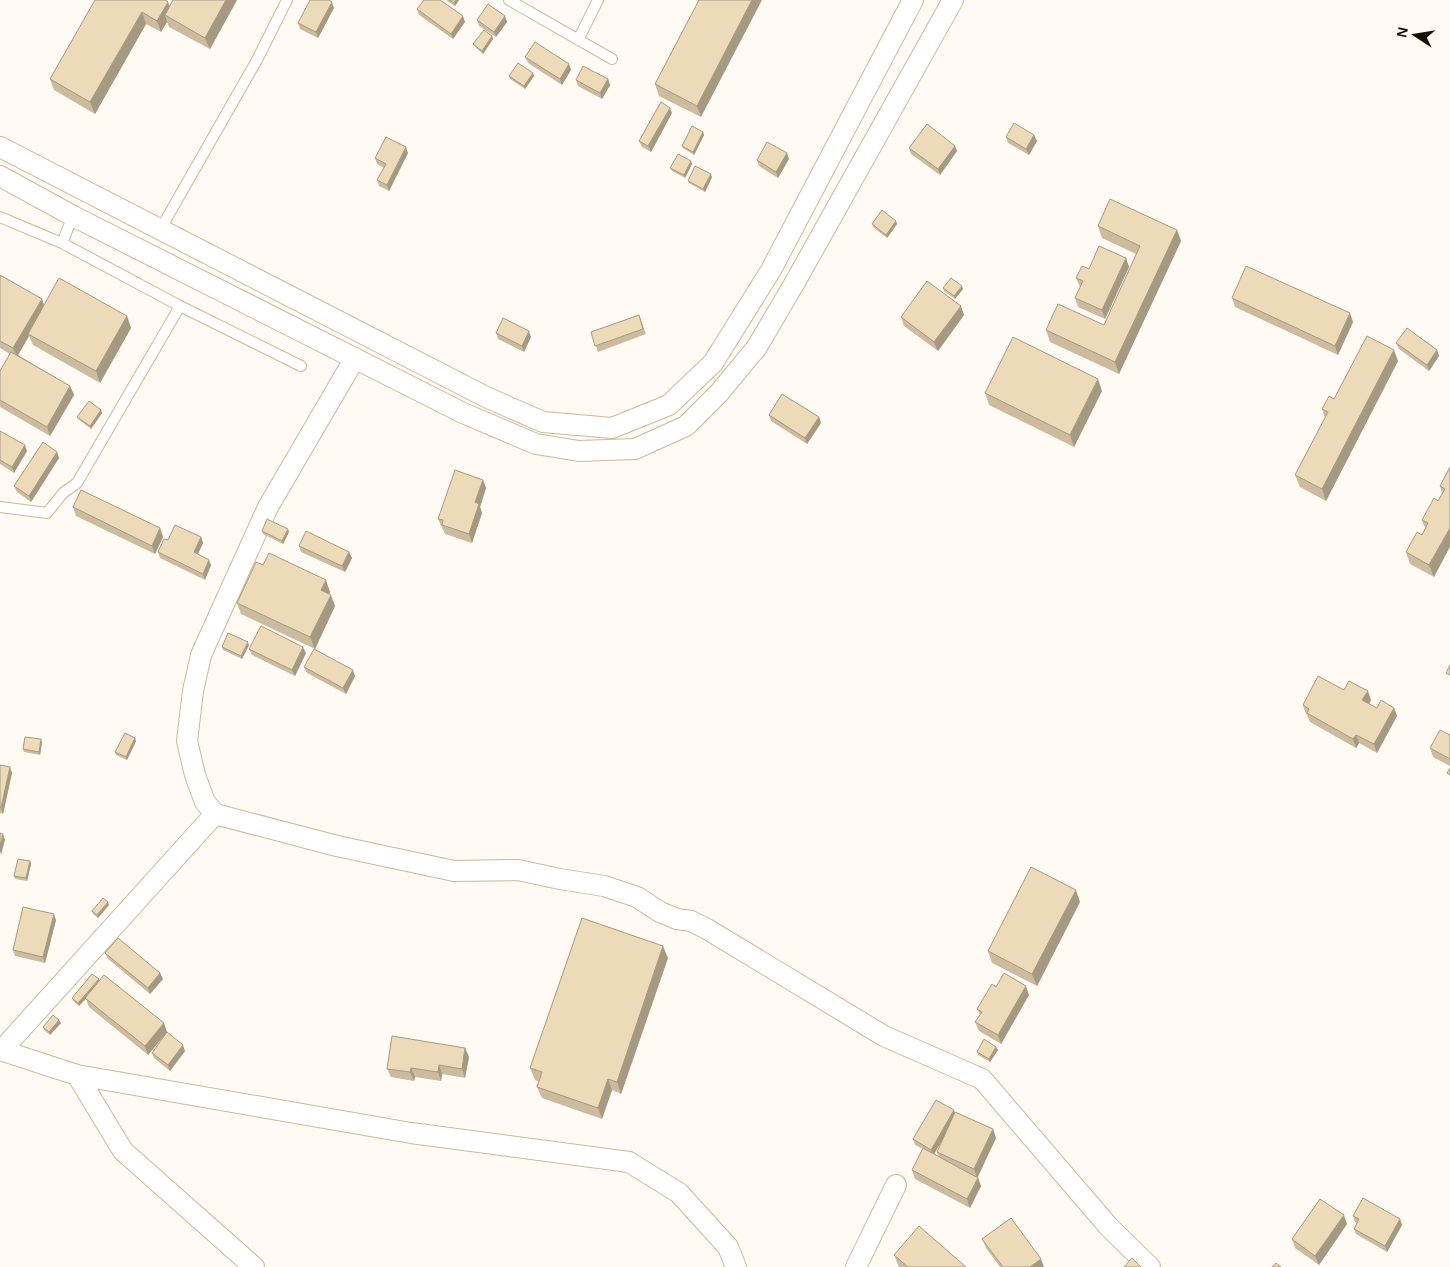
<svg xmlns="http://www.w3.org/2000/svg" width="1450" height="1267" font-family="Helvetica,sans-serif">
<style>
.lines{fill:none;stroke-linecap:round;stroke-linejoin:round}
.service-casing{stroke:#ccb998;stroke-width:12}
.minor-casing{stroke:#ccb998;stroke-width:22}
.service{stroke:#fff;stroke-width:10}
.minor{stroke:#fff;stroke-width:20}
.wall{fill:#ccbb9e;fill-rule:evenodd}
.shaded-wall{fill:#a69981}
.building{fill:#eddab8;stroke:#a69981}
</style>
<rect width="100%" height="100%" fill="#fffbf4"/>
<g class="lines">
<defs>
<path id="service" d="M 509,0 L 612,59
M 578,40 L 598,0
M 0,217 L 62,243
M 160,230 L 257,60 L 287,0
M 180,306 L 301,366
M 0,507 L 47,513 L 63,493 L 77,483 L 180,306 L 62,243 L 73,216"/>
<path id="minor" d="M 0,147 L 486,397 L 543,422 L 612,428 L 669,405 L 713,363 L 771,270 L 913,0
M 0,176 L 73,216 L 463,413 L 536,444 L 579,451 L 635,449 L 686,426 L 719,393 L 757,347 L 794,284 L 953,0
M 355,358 L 268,507 L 201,655 L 193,691 L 187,741 L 195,775 L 205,802 L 215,814 L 337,846 L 454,871 L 518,870 L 560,879 L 604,886 L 637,897 L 660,912 L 677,919 L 691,921 L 707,929 L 884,1036 L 982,1079 L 1109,1227 L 1150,1267
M 0,1050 L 77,1075 L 411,1133 L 629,1162 L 679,1193 L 728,1247 L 736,1267
M 2,1050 L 215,814
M 77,1075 L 123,1151 L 254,1267
M 856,1267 L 896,1185"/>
</defs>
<use href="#service" class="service-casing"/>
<use href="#minor" class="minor-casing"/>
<use href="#service" class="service"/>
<use href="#minor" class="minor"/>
</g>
<path class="wall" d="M 95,0 L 169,6 L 237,0 L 210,49 L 169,27 L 167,22 L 161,32 L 146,24 L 95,114 L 54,90 L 50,79 Z
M 446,0 L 459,0 L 455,6 Z
M 699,0 L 701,117 L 659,96 L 655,84 Z
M 334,8 L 318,38 L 300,29 L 298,23 Z
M 417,9 L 465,22 L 453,39 L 419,15 Z
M 505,16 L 507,22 L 496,37 L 479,26 L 477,20 Z
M 492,36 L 493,39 L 483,54 L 475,47 L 473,44 Z
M 525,57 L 571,70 L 562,85 L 528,63 Z
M 509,76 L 534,76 L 525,89 L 510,79 Z
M 608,79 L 610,85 L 602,99 L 578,86 L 576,80 Z
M 672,113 L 651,152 L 642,147 L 639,141 Z
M 703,132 L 704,135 L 694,155 L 683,148 L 682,146 Z
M 1034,135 L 1037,141 L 1029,155 L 1008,143 L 1006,137 Z
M 955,146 L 957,151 L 940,175 L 911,154 L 909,148 Z
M 408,153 L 389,191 L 379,186 L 377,180 L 384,168 L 377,164 L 375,158 Z
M 789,159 L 778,178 L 759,166 L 757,160 Z
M 691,161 L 692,164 L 685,178 L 672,171 L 670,168 Z
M 712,177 L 705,192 L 689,183 L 688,181 Z
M 872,224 L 897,224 L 887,238 L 873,227 Z
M 1098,226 L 1177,230 L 1181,241 L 1119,374 L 1050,342 L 1046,330 L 1104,325 L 1136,254 L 1102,238 Z
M 1126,258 L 1129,267 L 1105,319 L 1078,307 L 1075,298 L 1080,287 L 1076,278 L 1089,269 Z
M 0,275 L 42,299 L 44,305 L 127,316 L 131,328 L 100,383 L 33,345 L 29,336 L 18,355 L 70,386 L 74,395 L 50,436 L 0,407 L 0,371 L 10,354 L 0,348 Z
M 943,288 L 963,289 L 955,299 L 944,291 Z
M 1232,298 L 1353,322 L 1338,355 L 1235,307 Z
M 639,315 L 646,334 L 598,352 L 591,332 Z
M 964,315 L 938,351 L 904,326 L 901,317 Z
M 496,333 L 531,337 L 524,352 L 498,339 Z
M 1396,343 L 1437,350 L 1439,356 L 1429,371 L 1399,349 Z
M 1398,361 L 1326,501 L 1300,487 L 1295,475 L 1325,418 L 1322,409 L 1334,399 Z
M 1102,391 L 1074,447 L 989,405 L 985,393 Z
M 101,410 L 102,413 L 91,429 L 79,420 L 77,417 Z
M 769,415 L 819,417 L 821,423 L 807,444 L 771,421 Z
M 0,431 L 27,451 L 14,473 L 0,464 Z
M 57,452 L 59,458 L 31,502 L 17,492 L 14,486 Z
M 1450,467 L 1434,577 L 1410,564 L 1406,552 L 1422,535 L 1425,528 L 1422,520 L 1438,501 L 1442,493 L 1440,486 Z
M 483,480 L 486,488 L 480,507 L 482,513 L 472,543 L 445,534 L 438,519 Z
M 73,507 L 160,528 L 163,537 L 155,554 L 76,516 Z
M 262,531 L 289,532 L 283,544 L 263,534 Z
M 201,537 L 203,543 L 198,554 L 211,565 L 205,580 L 160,558 L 158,552 Z
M 299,546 L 349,552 L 352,558 L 345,572 L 301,552 Z
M 330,592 L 329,594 L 335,606 L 315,649 L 241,614 L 237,603 Z
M 249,645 L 242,659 L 223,650 L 222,647 Z
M 249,649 L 306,653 L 295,676 L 252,655 Z
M 304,667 L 355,676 L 346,694 L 307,673 Z
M 1344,690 L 1371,700 L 1369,704 L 1377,708 L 1394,708 L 1397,716 L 1377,753 L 1359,743 L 1356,748 L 1310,722 L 1307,715 L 1306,714 L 1303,705 Z
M 1450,734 L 1450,766 L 1433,757 L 1430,748 Z
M 135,738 L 136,741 L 127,760 L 116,755 L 115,752 Z
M 42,742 L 40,755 L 24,752 L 23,749 Z
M 0,765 L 12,773 L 3,814 L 0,813 Z
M 30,861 L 31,864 L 27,881 L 15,879 L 14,876 Z
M 1080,902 L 1037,986 L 992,963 L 988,951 Z
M 109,905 L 98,918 L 93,914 L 92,911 Z
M 56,920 L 45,963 L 15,956 L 13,950 Z
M 105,953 L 160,973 L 163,979 L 150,994 L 108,959 Z
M 668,958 L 621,1094 L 612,1090 L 602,1119 L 542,1098 L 537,1087 L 539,1082 L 535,1080 L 530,1068 Z
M 99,981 L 167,1032 L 148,1055 L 89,1007 L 86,999 L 79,1006 L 73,1001 L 72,998 Z
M 996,987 L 1029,995 L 1001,1044 L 979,1031 L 975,1022 L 980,1015 L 977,1009 Z
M 61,1023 L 50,1035 L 44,1030 L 43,1027 Z
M 996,1047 L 998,1050 L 990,1062 L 978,1055 L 977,1052 Z
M 465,1048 L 469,1057 L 465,1078 L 442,1074 L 441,1081 L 415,1077 L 414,1081 L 391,1077 L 387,1069 Z
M 185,1051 L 170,1071 L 154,1058 L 152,1053 Z
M 955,1112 L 993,1129 L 996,1138 L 978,1177 L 981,1186 L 970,1208 L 915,1179 L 912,1170 L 923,1149 L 915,1145 L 913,1139 ZM 940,1144 L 937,1152 L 938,1156 L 934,1154 Z
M 1353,1216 L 1400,1219 L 1402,1225 L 1387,1252 L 1356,1234 L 1354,1229 L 1357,1223 L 1355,1222 Z
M 1347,1224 L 1319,1265 L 1295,1248 L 1292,1239 Z
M 982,1239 L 1044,1267 L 1000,1267 L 986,1248 Z
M 894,1255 L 966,1267 L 899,1267 Z"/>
<path class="shaded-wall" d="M 226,0 L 237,0 L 210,49 L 205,38 Z
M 456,0 L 459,0 L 455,6 L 454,3 Z
M 752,0 L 762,0 L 701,117 L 697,106 Z
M 168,2 L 172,13 L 165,15 L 167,22 L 161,32 L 157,21 Z
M 332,2 L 334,8 L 318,38 L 316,32 Z
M 142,12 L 146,24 L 95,114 L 90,102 Z
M 463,16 L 465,22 L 453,39 L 451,34 Z
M 505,16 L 507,22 L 496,37 L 494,32 Z
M 492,36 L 493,39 L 483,54 L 482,51 Z
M 569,64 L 571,70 L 562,85 L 560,79 Z
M 533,73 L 534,76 L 525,89 L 524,86 Z
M 608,79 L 610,85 L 602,99 L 600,93 Z
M 670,108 L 672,113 L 651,152 L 648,146 Z
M 703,132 L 704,135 L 694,155 L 693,152 Z
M 1034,135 L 1037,141 L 1029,155 L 1026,149 Z
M 955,146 L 957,151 L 940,175 L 938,169 Z
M 406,147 L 408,153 L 389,191 L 387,185 Z
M 787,153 L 789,159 L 778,178 L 776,172 Z
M 691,161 L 692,164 L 685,178 L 684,175 Z
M 711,174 L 712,177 L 705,192 L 703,189 Z
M 896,221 L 897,224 L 887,238 L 886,235 Z
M 1177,230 L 1181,241 L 1119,374 L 1115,362 Z
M 1126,258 L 1129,267 L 1105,319 L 1102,310 Z
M 962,286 L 963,289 L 955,299 L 954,296 Z
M 42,299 L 45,308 L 28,334 L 29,336 L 17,357 L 13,348 Z
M 961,306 L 964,315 L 938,351 L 934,342 Z
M 1350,313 L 1353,322 L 1338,355 L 1335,346 Z
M 127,316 L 131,328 L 100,383 L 96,371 Z
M 529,331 L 531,337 L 524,352 L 522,346 Z
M 1394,350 L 1398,361 L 1326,501 L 1322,489 Z
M 1437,350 L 1439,356 L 1429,371 L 1427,365 Z
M 1098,379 L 1102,391 L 1074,447 L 1070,435 Z
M 70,386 L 74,395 L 50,436 L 47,427 Z
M 101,410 L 102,413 L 91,429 L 90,426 Z
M 819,417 L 821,423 L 807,444 L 805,438 Z
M 25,445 L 27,451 L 14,473 L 12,467 Z
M 57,452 L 59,458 L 31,502 L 29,496 Z
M 483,480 L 486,488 L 480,507 L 482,513 L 472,543 L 469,534 L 475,502 Z
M 160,528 L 163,537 L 155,554 L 152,546 Z
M 1450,528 L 1450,547 L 1434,577 L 1429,565 Z
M 288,529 L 289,532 L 283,544 L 282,541 Z
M 201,537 L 203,543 L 196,558 L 194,552 Z
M 349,552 L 352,558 L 345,572 L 342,566 Z
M 209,560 L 211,565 L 205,580 L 203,574 Z
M 326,580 L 330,592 L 325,602 L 321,590 Z
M 331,595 L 335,606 L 315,649 L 310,637 Z
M 248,642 L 249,645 L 242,659 L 241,656 Z
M 303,647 L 306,653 L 295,676 L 292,670 Z
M 353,670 L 355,676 L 346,694 L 343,688 Z
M 1368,691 L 1371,700 L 1366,709 L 1362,700 Z
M 1394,708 L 1397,716 L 1377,753 L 1374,744 Z
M 1356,735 L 1359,743 L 1356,748 L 1353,739 Z
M 135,738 L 136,741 L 127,760 L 126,757 Z
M 41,739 L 42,742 L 40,755 L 39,752 Z
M 10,767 L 12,773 L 3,814 L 1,808 Z
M 3,834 L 5,840 L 1,855 L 0,851 L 0,846 Z
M 30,861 L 31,864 L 27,881 L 26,878 Z
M 1076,890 L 1080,902 L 1037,986 L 1032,974 Z
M 108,902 L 109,905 L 98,918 L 97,915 Z
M 54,914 L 56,920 L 45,963 L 43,957 Z
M 663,946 L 668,958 L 621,1094 L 617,1082 Z
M 160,973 L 163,979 L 150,994 L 148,988 Z
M 99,979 L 100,982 L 79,1006 L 78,1003 Z
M 1026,986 L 1029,995 L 1001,1044 L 998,1035 Z
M 59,1020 L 61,1023 L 50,1035 L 49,1032 Z
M 164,1023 L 167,1032 L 148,1055 L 145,1046 Z
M 183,1045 L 185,1051 L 170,1071 L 168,1065 Z
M 996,1047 L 998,1050 L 990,1062 L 989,1059 Z
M 465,1048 L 469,1057 L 465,1078 L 462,1069 Z
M 439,1065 L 442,1074 L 441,1081 L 438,1072 Z
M 411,1068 L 415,1077 L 414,1081 L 410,1072 Z
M 608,1079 L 612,1090 L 602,1119 L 598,1108 Z
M 954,1110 L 956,1116 L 933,1156 L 931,1150 Z
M 993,1129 L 996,1138 L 977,1178 L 974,1169 Z
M 978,1178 L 981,1186 L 970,1208 L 967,1199 Z
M 1344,1215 L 1347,1224 L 1319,1265 L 1315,1256 Z
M 1400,1219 L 1402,1225 L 1387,1252 L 1385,1246 Z
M 1041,1259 L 1044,1267 L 1030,1267 Z"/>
<path class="building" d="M 95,0 L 165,0 L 168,2 L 157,21 L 142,12 L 90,102 L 50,79 Z
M 173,0 L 226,0 L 205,38 L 165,15 Z
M 310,0 L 329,0 L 332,2 L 316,32 L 298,23 Z
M 424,0 L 440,0 L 463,16 L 451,34 L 417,9 Z
M 449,0 L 456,0 L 454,3 Z
M 699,0 L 752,0 L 697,106 L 655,84 Z
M 488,4 L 505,16 L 494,32 L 477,20 Z
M 484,30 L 492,36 L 482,51 L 473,44 Z
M 535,42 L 569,64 L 560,79 L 525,57 Z
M 518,63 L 533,73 L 524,86 L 509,76 Z
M 583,66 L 608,79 L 600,93 L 576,80 Z
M 661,102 L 670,108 L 648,146 L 639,141 Z
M 1014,123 L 1034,135 L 1026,149 L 1006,137 Z
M 927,124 L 955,146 L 938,169 L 909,148 Z
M 692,126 L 703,132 L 693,152 L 682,146 Z
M 386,137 L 406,147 L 387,185 L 377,180 L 386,164 L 375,158 Z
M 767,142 L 787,153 L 776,172 L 757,160 Z
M 678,154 L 691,161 L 684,175 L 670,168 Z
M 695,166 L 711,174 L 703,189 L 688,181 Z
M 1110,199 L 1177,230 L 1115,362 L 1046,330 L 1058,304 L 1104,325 L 1140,246 L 1098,226 Z
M 882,210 L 896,221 L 886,235 L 872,224 Z
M 1099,246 L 1126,258 L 1102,310 L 1075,298 L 1083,281 L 1076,278 L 1082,266 L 1089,269 Z
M 1246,266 L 1350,313 L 1335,346 L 1232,298 Z
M 0,275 L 42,299 L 13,348 L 0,341 Z
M 59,278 L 127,316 L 96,371 L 28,334 Z
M 951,278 L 962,286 L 954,296 L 943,288 Z
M 927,281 L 961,306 L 934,342 L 901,317 Z
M 639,315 L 643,329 L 595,346 L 591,332 Z
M 503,318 L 529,331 L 522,346 L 496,333 Z
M 1407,328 L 1437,350 L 1427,365 L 1396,343 Z
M 1367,336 L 1394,350 L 1322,489 L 1295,475 L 1328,412 L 1322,409 L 1329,396 L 1334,399 Z
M 1013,337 L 1098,379 L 1070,435 L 985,393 Z
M 11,352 L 70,386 L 47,427 L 0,400 L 0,371 Z
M 782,394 L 819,417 L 805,438 L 769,415 Z
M 89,401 L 101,410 L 90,426 L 77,417 Z
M 0,431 L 25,445 L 12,467 L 0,460 Z
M 43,442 L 57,452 L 29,496 L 14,486 Z
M 1450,467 L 1450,528 L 1429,565 L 1406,552 L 1417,532 L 1422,535 L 1428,523 L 1422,520 L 1434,498 L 1438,501 L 1445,489 L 1440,486 Z
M 455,470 L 483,480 L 475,502 L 479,504 L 469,534 L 442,525 L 443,520 L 438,519 Z
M 81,490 L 160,528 L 152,546 L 73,507 Z
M 267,519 L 288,529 L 282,541 L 262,531 Z
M 175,525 L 201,537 L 194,552 L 209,560 L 203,574 L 158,552 L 164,539 L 168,540 Z
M 306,531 L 349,552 L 342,566 L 299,546 Z
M 269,553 L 326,580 L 321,590 L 331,595 L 310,637 L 237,603 L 256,562 L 263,565 Z
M 261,626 L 303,647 L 292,670 L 249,649 Z
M 228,633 L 248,642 L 241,656 L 222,647 Z
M 314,649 L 353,670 L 343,688 L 304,667 Z
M 1450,665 L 1450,675 L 1446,673 Z
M 1318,676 L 1344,690 L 1349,681 L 1368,691 L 1362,700 L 1377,708 L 1381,700 L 1394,708 L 1374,744 L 1356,735 L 1353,739 L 1307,713 L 1309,709 L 1303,705 Z
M 1440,730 L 1450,735 L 1450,734 L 1450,759 L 1430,748 Z
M 125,733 L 135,738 L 126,757 L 115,752 Z
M 25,737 L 41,739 L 39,752 L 23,749 Z
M 0,765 L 10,767 L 1,808 L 0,808 Z
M 1450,768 L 1450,775 L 1447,773 Z
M 0,833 L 3,834 L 0,846 Z
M 18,859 L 30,861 L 26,878 L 14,876 Z
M 1031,867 L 1076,890 L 1032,974 L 988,951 Z
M 103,898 L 108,902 L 97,915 L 92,911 Z
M 23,907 L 54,914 L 43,957 L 13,950 Z
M 582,918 L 663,946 L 617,1082 L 608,1079 L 598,1108 L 537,1087 L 542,1072 L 530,1068 Z
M 118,938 L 160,973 L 148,988 L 105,953 Z
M 1004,973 L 1026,986 L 998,1035 L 975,1022 L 982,1012 L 977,1009 L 992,984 L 996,987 Z
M 92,974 L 99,979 L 78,1003 L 72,998 Z
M 104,975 L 164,1023 L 145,1046 L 85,998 Z
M 53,1015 L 59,1020 L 49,1032 L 43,1027 Z
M 167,1032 L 183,1045 L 168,1065 L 152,1053 Z
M 392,1036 L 465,1048 L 462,1069 L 439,1065 L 438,1072 L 411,1068 L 410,1072 L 387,1069 Z
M 984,1039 L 996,1047 L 989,1059 L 977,1052 Z
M 936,1100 L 954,1110 L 931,1150 L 913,1139 Z
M 955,1112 L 993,1129 L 974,1169 L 937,1152 Z
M 923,1148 L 978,1178 L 967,1199 L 912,1170 Z
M 1363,1198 L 1400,1219 L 1385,1246 L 1354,1229 L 1359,1219 L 1353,1216 Z
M 1320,1199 L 1344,1215 L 1315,1256 L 1292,1239 Z
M 1011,1218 L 1041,1259 L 1030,1267 L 1003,1267 L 982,1239 Z
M 919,1226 L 966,1267 L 908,1267 L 894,1255 Z
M 1132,1258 L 1141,1267 L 1124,1267 Z
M 1276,1263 L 1281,1267 L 1272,1267 Z"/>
<g transform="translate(1415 35) rotate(282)" stroke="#fffbf4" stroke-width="4" paint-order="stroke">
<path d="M0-4L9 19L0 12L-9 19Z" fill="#171005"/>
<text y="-8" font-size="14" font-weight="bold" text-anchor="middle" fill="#171005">N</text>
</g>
</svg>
